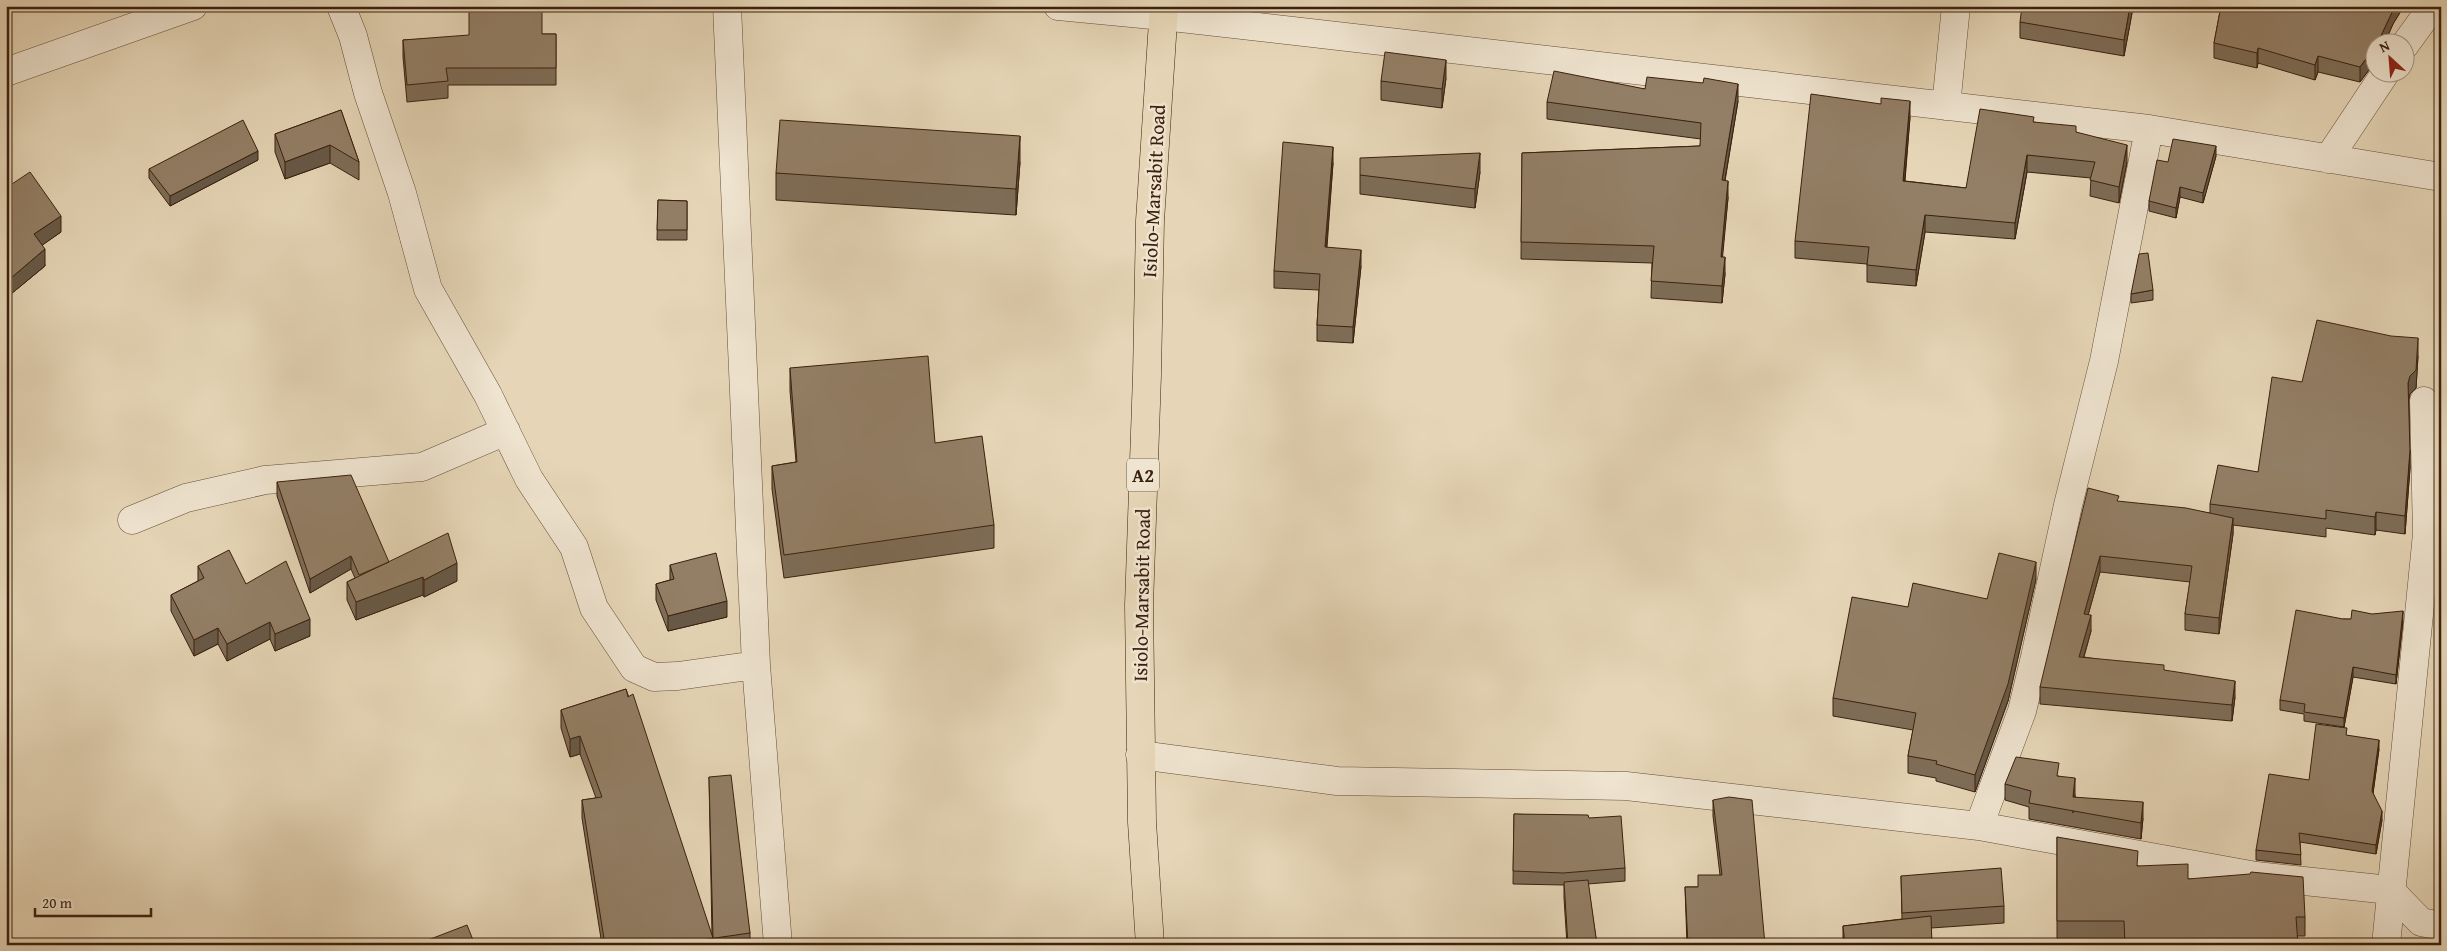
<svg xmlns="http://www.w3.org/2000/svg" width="2447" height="951" font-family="'Gentium Book Plus',serif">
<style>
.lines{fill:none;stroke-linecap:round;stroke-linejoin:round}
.minor-casing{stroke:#654e38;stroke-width:29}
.highway-casing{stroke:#3a200e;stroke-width:29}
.minor{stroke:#efe4d0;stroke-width:28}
.highway{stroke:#e6d6b7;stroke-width:28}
.wall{fill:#7e6d58;stroke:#3a200e}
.shaded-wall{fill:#675947;stroke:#3a200e}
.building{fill:#937f66;stroke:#3a200e}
.labels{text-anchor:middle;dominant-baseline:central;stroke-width:5;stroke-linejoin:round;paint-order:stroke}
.shield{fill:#efe4d0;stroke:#705b48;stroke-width:1}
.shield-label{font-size:19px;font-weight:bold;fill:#3a200e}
.street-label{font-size:20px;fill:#3a200e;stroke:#efe4d0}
</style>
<rect width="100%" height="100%" fill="#e6d6b7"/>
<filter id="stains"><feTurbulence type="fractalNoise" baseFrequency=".004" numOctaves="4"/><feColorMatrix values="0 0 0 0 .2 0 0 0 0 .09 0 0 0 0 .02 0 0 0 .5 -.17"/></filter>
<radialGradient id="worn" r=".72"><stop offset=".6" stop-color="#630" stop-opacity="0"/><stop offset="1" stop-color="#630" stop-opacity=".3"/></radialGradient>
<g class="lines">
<defs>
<path id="minor" d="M 341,6 L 353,36 L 368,93 L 402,193 L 428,289 L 488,395 L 529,479 L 574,547 L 594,608 L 634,668 L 654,677 L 678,676 L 756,665
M 727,6 L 756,665 L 778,945
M 1058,6 L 1163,16 L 2149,129 L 2441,177
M 2404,46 L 2433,6
M 6,72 L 193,6
M 1946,106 L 1956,6
M 2328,159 L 2386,72
M 132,520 L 186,498 L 265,480 L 422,467 L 506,431
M 1140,755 L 1337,781 L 1626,786 L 1979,826 L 2256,876 L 2390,890 L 2421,922 L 2441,926
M 1979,826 L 2022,711 L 2035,657 L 2068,505 L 2104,361 L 2149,129
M 2386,945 L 2427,534 L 2424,401"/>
<path id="highway" d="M 1150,945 L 1142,822 L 1139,605 L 1147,375 L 1150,221 L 1164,6"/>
</defs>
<use href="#minor" class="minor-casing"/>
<use href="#highway" class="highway-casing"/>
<use href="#minor" class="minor"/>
<use href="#highway" class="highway"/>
</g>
<path class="wall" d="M 2132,6 L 2132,13 L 2124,56 L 2020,38 L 2020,22 Z
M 2221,6 L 2404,6 L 2393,24 L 2385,42 L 2374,42 L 2374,63 L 2360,82 L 2318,72 L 2315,80 L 2258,63 L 2257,68 L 2214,58 L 2214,43 Z
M 542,34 L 556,34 L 556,85 L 448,85 L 448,98 L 407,102 L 403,57 L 403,40 Z
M 1446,78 L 1442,108 L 1381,100 L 1381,81 Z
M 1645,89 L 1738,101 L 1725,181 L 1728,198 L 1722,257 L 1725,274 L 1722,303 L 1651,298 L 1652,263 L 1521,259 L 1522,153 L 1700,146 L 1701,139 L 1547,119 L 1547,102 Z
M 341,110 L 359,162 L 359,180 L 330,163 L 285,179 L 275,152 L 275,134 Z
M 1910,117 L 1905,181 L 1966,188 L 2034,122 L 2076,132 L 2127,162 L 2119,203 L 2090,196 L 2091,178 L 2027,172 L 2015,239 L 1925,232 L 1916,286 L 1867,282 L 1867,264 L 1795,258 L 1795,241 Z
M 2216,156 L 2203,203 L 2180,197 L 2176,218 L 2149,211 L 2149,201 L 2168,162 Z
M 258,160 L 170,206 L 149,178 L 149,169 Z
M 1020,162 L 1016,215 L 776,200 L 776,173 Z
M 1333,163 L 1327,247 L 1361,266 L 1353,343 L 1317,341 L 1317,325 L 1319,290 L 1274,288 L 1274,271 Z
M 1480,172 L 1475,208 L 1360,194 L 1360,175 Z
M 6,188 L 61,232 L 42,245 L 45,266 L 11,294 L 6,288 Z
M 658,200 L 687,201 L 687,240 L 657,240 Z
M 2153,290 L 2153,300 L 2131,303 L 2131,294 Z
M 2418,356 L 2416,388 L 2410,394 L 2409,400 L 2410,468 L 2405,534 L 2376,530 L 2375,535 L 2326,528 L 2326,537 L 2233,525 L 2233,534 L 2219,634 L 2185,630 L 2185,614 L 2190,582 L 2100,572 L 2088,615 L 2091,631 L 2084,657 L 2164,670 L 2235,697 L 2232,721 L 2040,704 L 2040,687 L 2119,502 L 2210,513 L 2210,504 L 2258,472 L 2302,382 Z
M 790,368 L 935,443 L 994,525 L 994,548 L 784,578 L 772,489 L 772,466 L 796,462 L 790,391 Z
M 277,482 L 389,562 L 457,581 L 424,597 L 423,595 L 356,620 L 347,600 L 347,582 L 355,578 L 351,569 L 310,593 L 277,496 Z
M 670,565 L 727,617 L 668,631 L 656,600 L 656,584 L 670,580 Z
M 198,566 L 246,584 L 310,636 L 275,651 L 270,639 L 227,661 L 218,644 L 194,656 L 171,611 L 171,595 L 198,581 Z
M 2036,579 L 2008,701 L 1975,792 L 1936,781 L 1936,778 L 1908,773 L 1908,756 L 1913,730 L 1833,716 L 1833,698 L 1908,607 L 1987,599 Z
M 2343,619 L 2403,621 L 2396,684 L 2353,677 L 2344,727 L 2304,721 L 2304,714 L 2280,710 L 2280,700 Z
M 626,689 L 712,936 L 709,777 L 750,933 L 750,945 L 602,945 L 582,818 L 582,800 L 596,798 L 580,754 L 570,757 L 561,728 L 561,710 Z
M 2347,736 L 2379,749 L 2373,793 L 2382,820 L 2376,854 L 2300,842 L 2301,865 L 2256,860 L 2256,850 L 2309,780 Z
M 2059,776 L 2075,794 L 2075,797 L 2143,818 L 2141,839 L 2029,819 L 2029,807 L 2005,800 L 2005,784 Z
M 1713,800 L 1765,945 L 1687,945 L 1685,887 L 1698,887 L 1720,875 L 1713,816 Z
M 1514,814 L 1589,818 L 1625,868 L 1625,881 L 1588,884 L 1597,945 L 1567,945 L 1564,898 L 1564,885 L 1513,884 Z
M 2057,837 L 2138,866 L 2188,879 L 2305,917 L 2305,936 L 2297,936 L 2298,945 L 2124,945 L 2124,940 L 2057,941 Z
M 1901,876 L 2004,906 L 2004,923 L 1931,928 L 1932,945 L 1843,945 L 1843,926 L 1902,919 Z"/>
<path class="shaded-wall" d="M 2130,6 L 2132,6 L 2132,13 L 2124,56 L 2124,40 Z
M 2395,6 L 2404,6 L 2393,24 L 2385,42 L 2378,42 Z
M 2258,48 L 2258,63 L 2257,68 L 2257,53 Z
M 2374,48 L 2374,63 L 2360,82 L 2360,67 Z
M 2318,56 L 2318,72 L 2315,80 L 2315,65 Z
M 1446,60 L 1446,78 L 1442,108 L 1442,89 Z
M 1738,84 L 1738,101 L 1722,197 L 1722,180 Z
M 1910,101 L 1910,117 L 1903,198 L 1903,181 Z
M 1020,136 L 1020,162 L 1016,215 L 1016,189 Z
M 330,145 L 330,163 L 285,179 L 285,162 Z
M 2127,145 L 2127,162 L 2119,203 L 2119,187 Z
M 2216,146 L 2216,156 L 2203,203 L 2203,193 Z
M 1333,147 L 1333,163 L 1325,263 L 1325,247 Z
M 258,151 L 258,160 L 170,206 L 170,196 Z
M 1480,153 L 1480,172 L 1475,208 L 1475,189 Z
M 2027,155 L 2027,172 L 2015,239 L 2015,223 Z
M 1728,181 L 1728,198 L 1721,274 L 1721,257 Z
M 2180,187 L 2180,197 L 2176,218 L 2176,208 Z
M 1925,215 L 1925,232 L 1916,286 L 1916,270 Z
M 61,216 L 61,232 L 34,251 L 34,234 Z
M 45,249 L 45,266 L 11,294 L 11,278 Z
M 1361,250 L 1361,266 L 1353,343 L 1353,327 Z
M 1725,257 L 1725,274 L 1722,303 L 1722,286 Z
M 2418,338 L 2418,356 L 2416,388 L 2410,394 L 2408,401 L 2408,383 Z
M 2410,450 L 2410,468 L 2405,534 L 2405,516 Z
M 2376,512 L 2376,530 L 2375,535 L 2375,517 Z
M 2233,518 L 2233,534 L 2219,634 L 2219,618 Z
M 351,556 L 351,569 L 310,593 L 310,579 Z
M 2100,556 L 2100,572 L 2084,630 L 2084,614 Z
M 2036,562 L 2036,579 L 2008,701 L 1975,792 L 1975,775 Z
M 457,563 L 457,581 L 424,597 L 424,580 Z
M 423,577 L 423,595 L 356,620 L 356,602 Z
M 727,601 L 727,617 L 668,631 L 668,616 Z
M 2403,611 L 2403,621 L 2396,684 L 2396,675 Z
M 2091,615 L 2091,631 L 2079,673 L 2079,657 Z
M 310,619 L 310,636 L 275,651 L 275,634 Z
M 270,622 L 270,639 L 227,661 L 227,644 Z
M 218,628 L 218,644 L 194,656 L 194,640 Z
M 2353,667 L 2353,677 L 2344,727 L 2344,718 Z
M 2235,681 L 2235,697 L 2232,721 L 2232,705 Z
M 580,736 L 580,754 L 570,757 L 570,739 Z
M 2379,740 L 2379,749 L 2372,801 L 2372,791 Z
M 2075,778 L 2075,794 L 2073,813 L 2073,797 Z
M 2143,802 L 2143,818 L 2141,839 L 2141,823 Z
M 2382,811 L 2382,820 L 2376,854 L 2376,845 Z"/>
<path class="building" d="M 469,6 L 542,6 L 542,34 L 556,34 L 556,68 L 446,68 L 448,81 L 407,85 L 403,40 L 469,35 Z
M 2022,6 L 2130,6 L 2124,40 L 2020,22 Z
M 2221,6 L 2395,6 L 2378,42 L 2374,42 L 2374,48 L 2360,67 L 2318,56 L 2315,65 L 2258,48 L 2257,53 L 2214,43 Z
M 1385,52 L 1446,60 L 1442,89 L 1381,81 Z
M 1554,71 L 1645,89 L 1647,77 L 1703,83 L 1704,78 L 1738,84 L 1722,180 L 1728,181 L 1721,257 L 1725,257 L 1722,286 L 1651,281 L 1654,246 L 1521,242 L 1522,153 L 1700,146 L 1701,123 L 1547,102 Z
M 1811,94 L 1881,104 L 1881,98 L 1910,101 L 1903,181 L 1966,188 L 1980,109 L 2034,117 L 2033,122 L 2076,126 L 2076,132 L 2127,145 L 2119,187 L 2090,180 L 2095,162 L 2027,155 L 2015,223 L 1925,215 L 1916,270 L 1867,265 L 1869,247 L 1795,241 Z
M 341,110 L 359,162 L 330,145 L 285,162 L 275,134 Z
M 243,120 L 258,151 L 170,196 L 149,169 Z
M 780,120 L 1020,136 L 1016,189 L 776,173 Z
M 2173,139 L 2216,146 L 2203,193 L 2180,187 L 2176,208 L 2149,201 L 2157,160 L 2168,162 Z
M 1283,142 L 1333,147 L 1325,247 L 1361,250 L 1353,327 L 1317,325 L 1320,274 L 1274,271 Z
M 1480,153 L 1475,189 L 1360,175 L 1360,158 Z
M 30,172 L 61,216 L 34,234 L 45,249 L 11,278 L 6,272 L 6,188 Z
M 658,200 L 687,201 L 687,230 L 657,230 Z
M 2148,253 L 2153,290 L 2131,294 L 2139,254 Z
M 2317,320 L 2391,336 L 2418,338 L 2416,370 L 2410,376 L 2408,383 L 2410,450 L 2405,516 L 2376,512 L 2375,517 L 2326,510 L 2326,519 L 2210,504 L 2218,465 L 2258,472 L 2272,377 L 2302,382 Z
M 928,356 L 935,443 L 982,436 L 994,525 L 784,555 L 772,466 L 797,462 L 790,368 Z
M 351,475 L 389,562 L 359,575 L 351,556 L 310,579 L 277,482 Z
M 2088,488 L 2119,496 L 2117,501 L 2186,508 L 2233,518 L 2219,618 L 2185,614 L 2192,566 L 2100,556 L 2084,614 L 2091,615 L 2079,657 L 2164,665 L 2164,670 L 2235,681 L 2232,705 L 2040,687 Z
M 448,533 L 457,563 L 424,580 L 423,577 L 356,602 L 347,582 Z
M 229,550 L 246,584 L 286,561 L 310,619 L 275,634 L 270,622 L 227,644 L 218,628 L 194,640 L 171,595 L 204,578 L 198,566 Z
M 716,553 L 727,601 L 668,616 L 656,584 L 674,579 L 670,565 Z
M 1999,553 L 2036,562 L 2008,684 L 1975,775 L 1936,764 L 1937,761 L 1908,756 L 1916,713 L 1833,698 L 1852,597 L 1908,607 L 1913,583 L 1987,599 Z
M 2296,610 L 2343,619 L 2351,619 L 2352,610 L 2372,614 L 2403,611 L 2396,675 L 2353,667 L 2344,718 L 2304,712 L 2305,704 L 2280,700 Z
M 626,689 L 628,697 L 633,694 L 713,938 L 709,777 L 731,775 L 750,933 L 666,945 L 605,945 L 582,800 L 602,797 L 580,736 L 570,739 L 561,710 Z
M 2316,724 L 2347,728 L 2346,735 L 2379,740 L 2372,791 L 2382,811 L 2376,845 L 2299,833 L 2301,855 L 2256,850 L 2269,774 L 2309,780 Z
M 2016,757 L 2059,763 L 2057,776 L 2075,778 L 2073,797 L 2143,802 L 2141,823 L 2029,803 L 2031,791 L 2005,784 Z
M 1729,797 L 1752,800 L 1765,945 L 1688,945 L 1685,887 L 1698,887 L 1698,875 L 1722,875 L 1713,800 Z
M 1514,814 L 1588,815 L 1589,818 L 1621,816 L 1625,868 L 1563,873 L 1513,871 Z
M 2057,837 L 2138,851 L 2137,866 L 2188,864 L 2188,879 L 2250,874 L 2251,872 L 2303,877 L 2305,917 L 2296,917 L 2298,945 L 2125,945 L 2124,921 L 2057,921 Z
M 2001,868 L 2004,906 L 1902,913 L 1901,876 Z
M 1588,880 L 1597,945 L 1568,945 L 1564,882 Z
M 1931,916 L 1932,945 L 1845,945 L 1843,926 Z
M 467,925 L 475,945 L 415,945 Z"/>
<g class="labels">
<rect class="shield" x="1127" y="458.5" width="32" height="33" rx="4"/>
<g class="shield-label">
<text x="1143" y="475">A2</text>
</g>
<g class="street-label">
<text transform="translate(1153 191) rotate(-87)">Isiolo-Marsabit Road</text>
<text transform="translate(1141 595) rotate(-89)">Isiolo-Marsabit Road</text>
</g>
</g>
<rect width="2447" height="951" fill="none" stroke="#e6d6b7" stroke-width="25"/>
<rect x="8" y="8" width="2432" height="936" fill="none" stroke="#3a200e" stroke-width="2.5"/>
<rect x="12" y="12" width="2422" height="926" fill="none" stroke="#3a200e"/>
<g transform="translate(2390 58) rotate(334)"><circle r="24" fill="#efe4d0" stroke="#a79682"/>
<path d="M0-4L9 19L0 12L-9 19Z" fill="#8f2418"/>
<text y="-8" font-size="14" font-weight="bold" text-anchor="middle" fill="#3a200e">N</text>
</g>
<path d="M35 908v8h116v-8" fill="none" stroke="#3a200e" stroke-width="2.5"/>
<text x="42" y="908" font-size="15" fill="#3a200e" stroke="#efe4d0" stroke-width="4" paint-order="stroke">20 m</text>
<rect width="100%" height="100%" filter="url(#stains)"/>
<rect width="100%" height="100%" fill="url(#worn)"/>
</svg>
